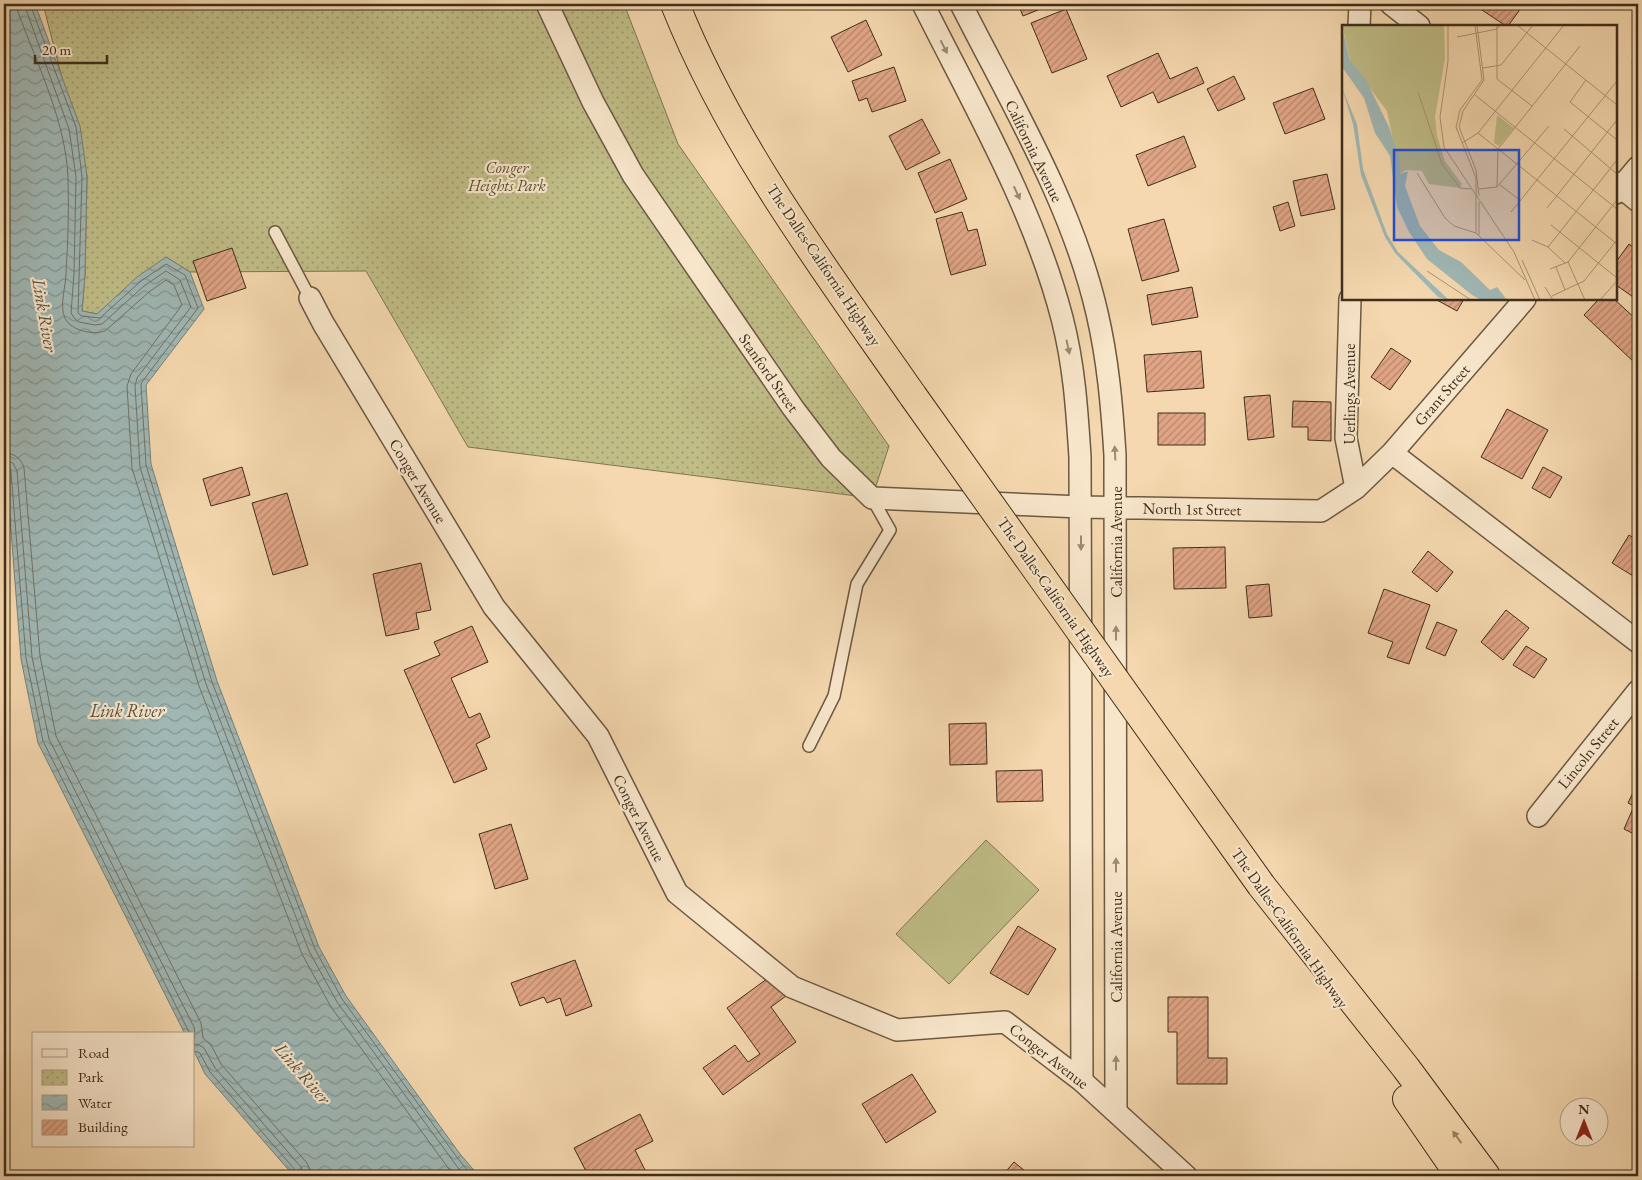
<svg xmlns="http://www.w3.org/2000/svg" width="1642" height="1180" font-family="'EB Garamond',serif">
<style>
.grass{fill:#c0bd87;stroke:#807652}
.park{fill:url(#park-dots);stroke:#807652}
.water{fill:url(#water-waves);stroke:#798178}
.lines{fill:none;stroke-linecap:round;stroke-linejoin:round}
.shore{stroke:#707369;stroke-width:1}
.building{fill:url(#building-hatch);stroke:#3f2e1d}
.service-casing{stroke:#6c5842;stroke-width:14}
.minor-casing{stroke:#6c5842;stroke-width:24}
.trunk-casing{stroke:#3f2e1d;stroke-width:30}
.service{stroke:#f8e6cb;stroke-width:11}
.minor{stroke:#f8e6cb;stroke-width:21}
.trunk{stroke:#f5d8af;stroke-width:28}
.trunk-bridge-casing{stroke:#3f2e1d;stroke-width:30;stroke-linecap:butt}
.trunk-bridge{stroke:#f5d8af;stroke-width:28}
.oneway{fill:#9c8a74}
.oneway2{fill:#9a8366}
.labels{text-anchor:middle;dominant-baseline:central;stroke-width:4.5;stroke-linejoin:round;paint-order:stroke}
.street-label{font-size:16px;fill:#3f2e1d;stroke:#f8e6cb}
.park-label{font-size:16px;font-style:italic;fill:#594b32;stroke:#f8e6cb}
.water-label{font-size:18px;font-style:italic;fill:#575043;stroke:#f8e6cb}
.inset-road{fill:none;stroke:#ac9475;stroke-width:1}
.view{fill:#1d4ed8;fill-opacity:0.15;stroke:#1d4ed8;stroke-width:2.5}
.inset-edge{fill:none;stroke:#3f2e1d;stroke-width:2.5}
</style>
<defs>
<pattern id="park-dots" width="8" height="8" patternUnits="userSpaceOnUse" patternTransform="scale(1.25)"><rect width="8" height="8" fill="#c0bd87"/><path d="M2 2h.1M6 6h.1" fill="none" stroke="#9d9a6e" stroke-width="1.8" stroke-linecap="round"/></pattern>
<pattern id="water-waves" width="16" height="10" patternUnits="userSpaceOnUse" patternTransform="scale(1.25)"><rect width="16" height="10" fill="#a0b8b5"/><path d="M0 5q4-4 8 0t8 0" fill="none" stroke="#849693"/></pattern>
<pattern id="building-hatch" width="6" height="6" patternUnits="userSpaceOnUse" patternTransform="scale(1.25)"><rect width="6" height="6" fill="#e1a586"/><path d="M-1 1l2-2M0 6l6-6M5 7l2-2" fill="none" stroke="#b8876d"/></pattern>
</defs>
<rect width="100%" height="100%" fill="#f5d8af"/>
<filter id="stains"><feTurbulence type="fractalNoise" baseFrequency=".004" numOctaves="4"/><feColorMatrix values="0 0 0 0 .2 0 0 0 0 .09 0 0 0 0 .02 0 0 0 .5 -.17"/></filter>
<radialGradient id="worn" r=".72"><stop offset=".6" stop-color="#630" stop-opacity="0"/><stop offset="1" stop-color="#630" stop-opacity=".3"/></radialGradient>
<path class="grass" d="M 986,840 L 1039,890 L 949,984 L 896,934 Z"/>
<path class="park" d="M 43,4 L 624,4 L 678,144 L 889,446 L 872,498 L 468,447 L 366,271 L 190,272 L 166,257 L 97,314 L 82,311 L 85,275 L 87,176 Z"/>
<path class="water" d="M 4,4 L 35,4 L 80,126 L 87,176 L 85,275 L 82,311 L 97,314 L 137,277 L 166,257 L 190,272 L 204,309 L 146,385 L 151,464 L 217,681 L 319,947 L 346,996 L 460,1154 L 479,1176 L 294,1176 L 205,1074 L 194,1051 L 194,1034 L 185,1034 L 38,743 L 21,659 L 4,441 Z"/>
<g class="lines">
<path class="shore" d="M 17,4 L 18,12 C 37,64 66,122 68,178 C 69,210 68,242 66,273 C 66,286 59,306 65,318 C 71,331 93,335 105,331 L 149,292 L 166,280 L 174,285 L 182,305 L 131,374 L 127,386 L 132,468 L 199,686 L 302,954 L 331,1007 L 454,1176
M 24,4 L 69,129 L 76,177 L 74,274 L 71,313 L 74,318 L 79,322 L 95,325 L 102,324 L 144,286 L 166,271 L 180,280 L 191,307 L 137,378 L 135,386 L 140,467 L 206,684 L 309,951 L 337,1002 L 464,1176
M 30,4 L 76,127 L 82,177 L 78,313 L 82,316 L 100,318 L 141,281 L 166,264 L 185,275 L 198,308 L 142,382 L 141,385 L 146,465 L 212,682 L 315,949 L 342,999 L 456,1156 L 472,1176
M 4,453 C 14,453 21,458 24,468 L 40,656 L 56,736 L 201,1023 L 203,1038 L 211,1045 L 221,1064 L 307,1163 L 310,1170 L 311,1176
M 4,460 L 13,463 L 17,471 L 32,657 L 49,739 L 194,1027 L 195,1033 L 194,1039
M 4,467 L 9,468 L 11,472 L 26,658 L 43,741 L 188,1030 L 189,1034
M 194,1044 L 199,1045 L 204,1048 L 215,1068 L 301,1167 L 304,1176
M 194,1051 L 200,1053 L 210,1072 L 296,1171 L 297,1176"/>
</g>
<path class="building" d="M 1018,4 L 1053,4 L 1023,16 Z
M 1473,4 L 1524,4 L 1508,26 L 1506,26 Z
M 1066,9 L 1087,59 L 1052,73 L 1031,23 Z
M 866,20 L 882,55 L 848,72 L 831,37 Z
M 1158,53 L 1170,79 L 1197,67 L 1204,83 L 1158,103 L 1153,92 L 1121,107 L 1107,76 Z
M 1638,53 L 1638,68 L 1632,64 Z
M 894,67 L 906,101 L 872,112 L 867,98 L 859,101 L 852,81 Z
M 1234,76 L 1245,99 L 1218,111 L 1207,89 Z
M 1313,88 L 1325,119 L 1285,134 L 1273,103 Z
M 922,119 L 940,153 L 906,170 L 889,136 Z
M 1184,136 L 1196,167 L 1148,186 L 1136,155 Z
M 950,159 L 967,199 L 935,213 L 918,173 Z
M 1327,174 L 1335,209 L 1301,216 L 1293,181 Z
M 1288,202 L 1295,226 L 1280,231 L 1273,207 Z
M 962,212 L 968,231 L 977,229 L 986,265 L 951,275 L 936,219 Z
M 1164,219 L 1179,271 L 1142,281 L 1128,229 Z
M 1629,244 L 1638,251 L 1638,296 L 1636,299 L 1616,285 L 1616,262 Z
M 232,248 L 246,288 L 207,301 L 193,261 Z
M 1192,287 L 1198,317 L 1152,325 L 1147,295 Z
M 1435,299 L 1464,299 L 1457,311 Z
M 1599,299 L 1614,299 L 1638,321 L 1638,360 L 1635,363 L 1584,315 Z
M 1391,348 L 1411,361 L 1390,390 L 1371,377 Z
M 1201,351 L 1204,388 L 1147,392 L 1144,355 Z
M 1270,395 L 1274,437 L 1248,440 L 1244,397 Z
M 1293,401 L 1331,402 L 1331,441 L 1308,440 L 1308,427 L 1292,427 Z
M 1507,409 L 1548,430 L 1522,479 L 1481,457 Z
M 1158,413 L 1205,413 L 1205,445 L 1158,445 Z
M 242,467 L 250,495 L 211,506 L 203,479 Z
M 1543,467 L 1562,477 L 1550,498 L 1532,488 Z
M 287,493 L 308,565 L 273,575 L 252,503 Z
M 1629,535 L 1638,541 L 1638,579 L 1612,563 Z
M 1225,547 L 1226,588 L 1174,589 L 1173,548 Z
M 1428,551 L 1453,572 L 1437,592 L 1412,572 Z
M 421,563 L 431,610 L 416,613 L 419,629 L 386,636 L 373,574 Z
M 1269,584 L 1272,616 L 1249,618 L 1246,586 Z
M 1384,589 L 1430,605 L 1409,664 L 1387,657 L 1393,642 L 1368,633 Z
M 1506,610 L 1529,628 L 1503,660 L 1481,642 Z
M 1437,622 L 1457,630 L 1445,656 L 1426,648 Z
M 472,626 L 488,662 L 451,678 L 469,718 L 480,713 L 490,737 L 476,744 L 487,769 L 454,783 L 404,670 L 440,655 L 434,642 Z
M 1526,646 L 1547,659 L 1534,678 L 1513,665 Z
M 986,723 L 987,764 L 950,765 L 949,724 Z
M 1042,770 L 1043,801 L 997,802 L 996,771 Z
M 1637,784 L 1638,785 L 1638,836 L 1624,829 L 1634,806 L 1628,803 Z
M 511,824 L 528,879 L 495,889 L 479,834 Z
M 1018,926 L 1056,949 L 1028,995 L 990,973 Z
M 575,960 L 592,1006 L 566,1016 L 560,998 L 547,1003 L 544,997 L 520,1006 L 511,983 Z
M 771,976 L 786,996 L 771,1007 L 796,1042 L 723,1095 L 703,1068 L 735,1045 L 748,1062 L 760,1054 L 727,1008 Z
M 1168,997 L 1208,997 L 1208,1058 L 1227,1058 L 1227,1084 L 1177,1084 L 1177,1032 L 1168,1032 Z
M 912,1074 L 936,1112 L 886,1143 L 862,1104 Z
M 640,1114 L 653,1141 L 635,1150 L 648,1176 L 586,1176 L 588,1175 L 574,1148 Z
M 1014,1162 L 1031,1176 L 1002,1176 Z"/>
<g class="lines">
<defs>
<path id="service" d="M 275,232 L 310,298
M 809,746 L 834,696 L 857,584 L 890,530 L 872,498"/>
<path id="minor" d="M 547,4 L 593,102 L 633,175 L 793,408 L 831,458 L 872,498 L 1081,507 L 1321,511 L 1356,488 L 1392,453 L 1525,299
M 923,4 C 974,106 1033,207 1062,318 C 1074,364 1077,410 1080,457 L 1082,1081
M 961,4 C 1011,103 1072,204 1097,313 C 1108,360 1112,407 1115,455 L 1116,1112
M 1391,4 L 1419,26
M 1359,26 L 1360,4
M 1616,183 L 1638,201
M 1616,193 L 1638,167
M 310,298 L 323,323 L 494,607 L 598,736 L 677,893 L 792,987 L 897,1030 L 1005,1022 L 1082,1081 L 1186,1176
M 1350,299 L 1346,438 L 1356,488
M 1392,453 L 1638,642
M 1538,816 L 1638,691"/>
<path id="trunk" d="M 675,4 C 732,147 826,271 913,396
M 1261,885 L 1406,1068 L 1486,1176
M 1407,1099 L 1460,1176"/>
</defs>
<use href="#service" class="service-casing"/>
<use href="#minor" class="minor-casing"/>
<use href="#trunk" class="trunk-casing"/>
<use href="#service" class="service"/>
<use href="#minor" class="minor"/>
<use href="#trunk" class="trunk"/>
<defs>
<path id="trunk-bridge" d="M 913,396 L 1261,885"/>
</defs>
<use href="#trunk-bridge" class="trunk-bridge-casing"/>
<use href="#trunk-bridge" class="trunk-bridge"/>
</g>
<defs><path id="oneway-solid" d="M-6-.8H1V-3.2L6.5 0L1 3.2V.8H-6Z" transform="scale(1.25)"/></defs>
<g class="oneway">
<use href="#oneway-solid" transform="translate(944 47) rotate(63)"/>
<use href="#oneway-solid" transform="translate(1017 193) rotate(65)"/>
<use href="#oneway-solid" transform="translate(1068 347) rotate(78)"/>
<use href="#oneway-solid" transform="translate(1115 453) rotate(-93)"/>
<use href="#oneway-solid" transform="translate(1081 543) rotate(90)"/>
<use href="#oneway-solid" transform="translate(1116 633) rotate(-90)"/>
<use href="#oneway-solid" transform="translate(1116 865) rotate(-90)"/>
<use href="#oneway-solid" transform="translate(1116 1063) rotate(-90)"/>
</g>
<use class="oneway2" href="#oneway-solid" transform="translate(1457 1137) rotate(-126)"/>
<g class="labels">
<g class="street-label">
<text transform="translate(1034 151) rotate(64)">California Avenue</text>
<text transform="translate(824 265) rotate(56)">The Dalles-California Highway</text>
<text transform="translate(769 373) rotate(55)">Stanford Street</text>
<text transform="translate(1349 394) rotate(-90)">Uerlings Avenue</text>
<text transform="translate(1442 395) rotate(-49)">Grant Street</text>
<text transform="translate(418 481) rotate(59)">Conger Avenue</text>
<text transform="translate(1192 509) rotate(1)">North 1st Street</text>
<text transform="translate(1116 542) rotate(-90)">California Avenue</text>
<text transform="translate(1056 597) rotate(55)">The Dalles-California Highway</text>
<text transform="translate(1588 753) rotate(-51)">Lincoln Street</text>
<text transform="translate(639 818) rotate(63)">Conger Avenue</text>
<text transform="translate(1290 928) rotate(55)">The Dalles-California Highway</text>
<text transform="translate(1116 947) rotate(-90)">California Avenue</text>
<text transform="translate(1049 1056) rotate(38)">Conger Avenue</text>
</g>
<g class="park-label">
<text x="507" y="167">Conger<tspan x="507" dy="18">Heights Park</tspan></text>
</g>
<g class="water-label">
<text transform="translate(45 315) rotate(80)">Link River</text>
<text x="127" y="710">Link River</text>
<text transform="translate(303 1073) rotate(49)">Link River</text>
</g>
</g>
<g transform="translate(1342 25)">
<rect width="275" height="275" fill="#f5d8af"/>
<path d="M 0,0 L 102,0 L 103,33 L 93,92 L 95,111 L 103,136 L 120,159 L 118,163 L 87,159 L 80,146 L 64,145 L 58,149 L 45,86 L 9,38 ZM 155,90 L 172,103 L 157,121 L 152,118 Z" fill="#c0bd87"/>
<path d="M 0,2 L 8,35 L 24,55 L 47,102 L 58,135 L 58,149 L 66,146 L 63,161 L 78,201 L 97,225 L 119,237 L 148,265 L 155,262 L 165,275 L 139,275 L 130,270 L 85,234 L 67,207 L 55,182 L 48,131 L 33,108 L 22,73 L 0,42 ZM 0,63 L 15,99 L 21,144 L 45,209 L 56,227 L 107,275 L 96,272 L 53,228 L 43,212 L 19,150 L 11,99 Z" fill="#a0b8b5"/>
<path class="inset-road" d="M 106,0 L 106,36 L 98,92 L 102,122 L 172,227 L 193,275M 133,0 L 140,55 L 118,85 L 114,102 L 134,153 L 134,208M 135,0 L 142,55 L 121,86 L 117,102 L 134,145 L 137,171M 155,0 L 155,54 L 190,81M 175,0 L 275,80M 115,12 L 155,4 L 158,0M 141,43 L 159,40 L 191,0M 244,55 L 228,77 L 275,115M 76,67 L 100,139 L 118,163 L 129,164M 133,70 L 275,184M 222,104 L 275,149M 136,108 L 275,219M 120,118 L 136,108 L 222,0M 75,148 L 103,193 L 112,201 L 134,208 L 183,255M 158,160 L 179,176M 155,162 L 156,124 L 238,21M 155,162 L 207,101M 137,164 L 155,162M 137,177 L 137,210M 205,183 L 275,95M 169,187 L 275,56M 209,200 L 275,253M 190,215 L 206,222 L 223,238M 206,222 L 275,135M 180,235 L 198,275M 226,237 L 243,275M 214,242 L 223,265M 208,244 L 226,237 L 275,175M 85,246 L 129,275M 203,262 L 211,275M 210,271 L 242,256 L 275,215M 258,275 L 275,256"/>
<path class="view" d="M 52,125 L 177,125 L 177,215 L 52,215 Z"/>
<rect width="275" height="275" class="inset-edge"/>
</g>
<rect width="1642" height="1180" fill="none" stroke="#f5d8af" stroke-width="20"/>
<rect x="5" y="5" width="1632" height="1170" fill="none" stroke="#3f2e1d" stroke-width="2.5"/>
<rect x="10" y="10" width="1622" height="1160" fill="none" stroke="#3f2e1d"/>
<rect x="32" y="1032" width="162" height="115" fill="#f8e6cb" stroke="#ae9c85"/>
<rect x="42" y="1049" width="25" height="8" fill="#f8e6cb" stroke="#ae9c85"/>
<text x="78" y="1058" font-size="15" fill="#3f2e1d">Road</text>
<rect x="42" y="1070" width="25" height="15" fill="url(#park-dots)" stroke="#ae9c85"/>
<text x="78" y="1082" font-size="15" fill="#3f2e1d">Park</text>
<rect x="42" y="1095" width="25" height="15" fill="url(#water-waves)" stroke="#ae9c85"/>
<text x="78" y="1108" font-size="15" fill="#3f2e1d">Water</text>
<rect x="42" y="1120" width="25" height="15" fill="url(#building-hatch)" stroke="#ae9c85"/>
<text x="78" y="1132" font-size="15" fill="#3f2e1d">Building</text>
<g transform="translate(1584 1122)"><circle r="24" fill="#f8e6cb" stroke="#ae9c85"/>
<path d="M0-4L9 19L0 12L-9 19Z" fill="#8f2418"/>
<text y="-8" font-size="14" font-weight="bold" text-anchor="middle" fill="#3f2e1d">N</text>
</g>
<path d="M35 55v8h72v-8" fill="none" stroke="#3f2e1d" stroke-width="2.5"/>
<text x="42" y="55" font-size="15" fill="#3f2e1d" stroke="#f8e6cb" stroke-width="4" paint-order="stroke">20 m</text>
<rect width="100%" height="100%" filter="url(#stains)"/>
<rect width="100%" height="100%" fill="url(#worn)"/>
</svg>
